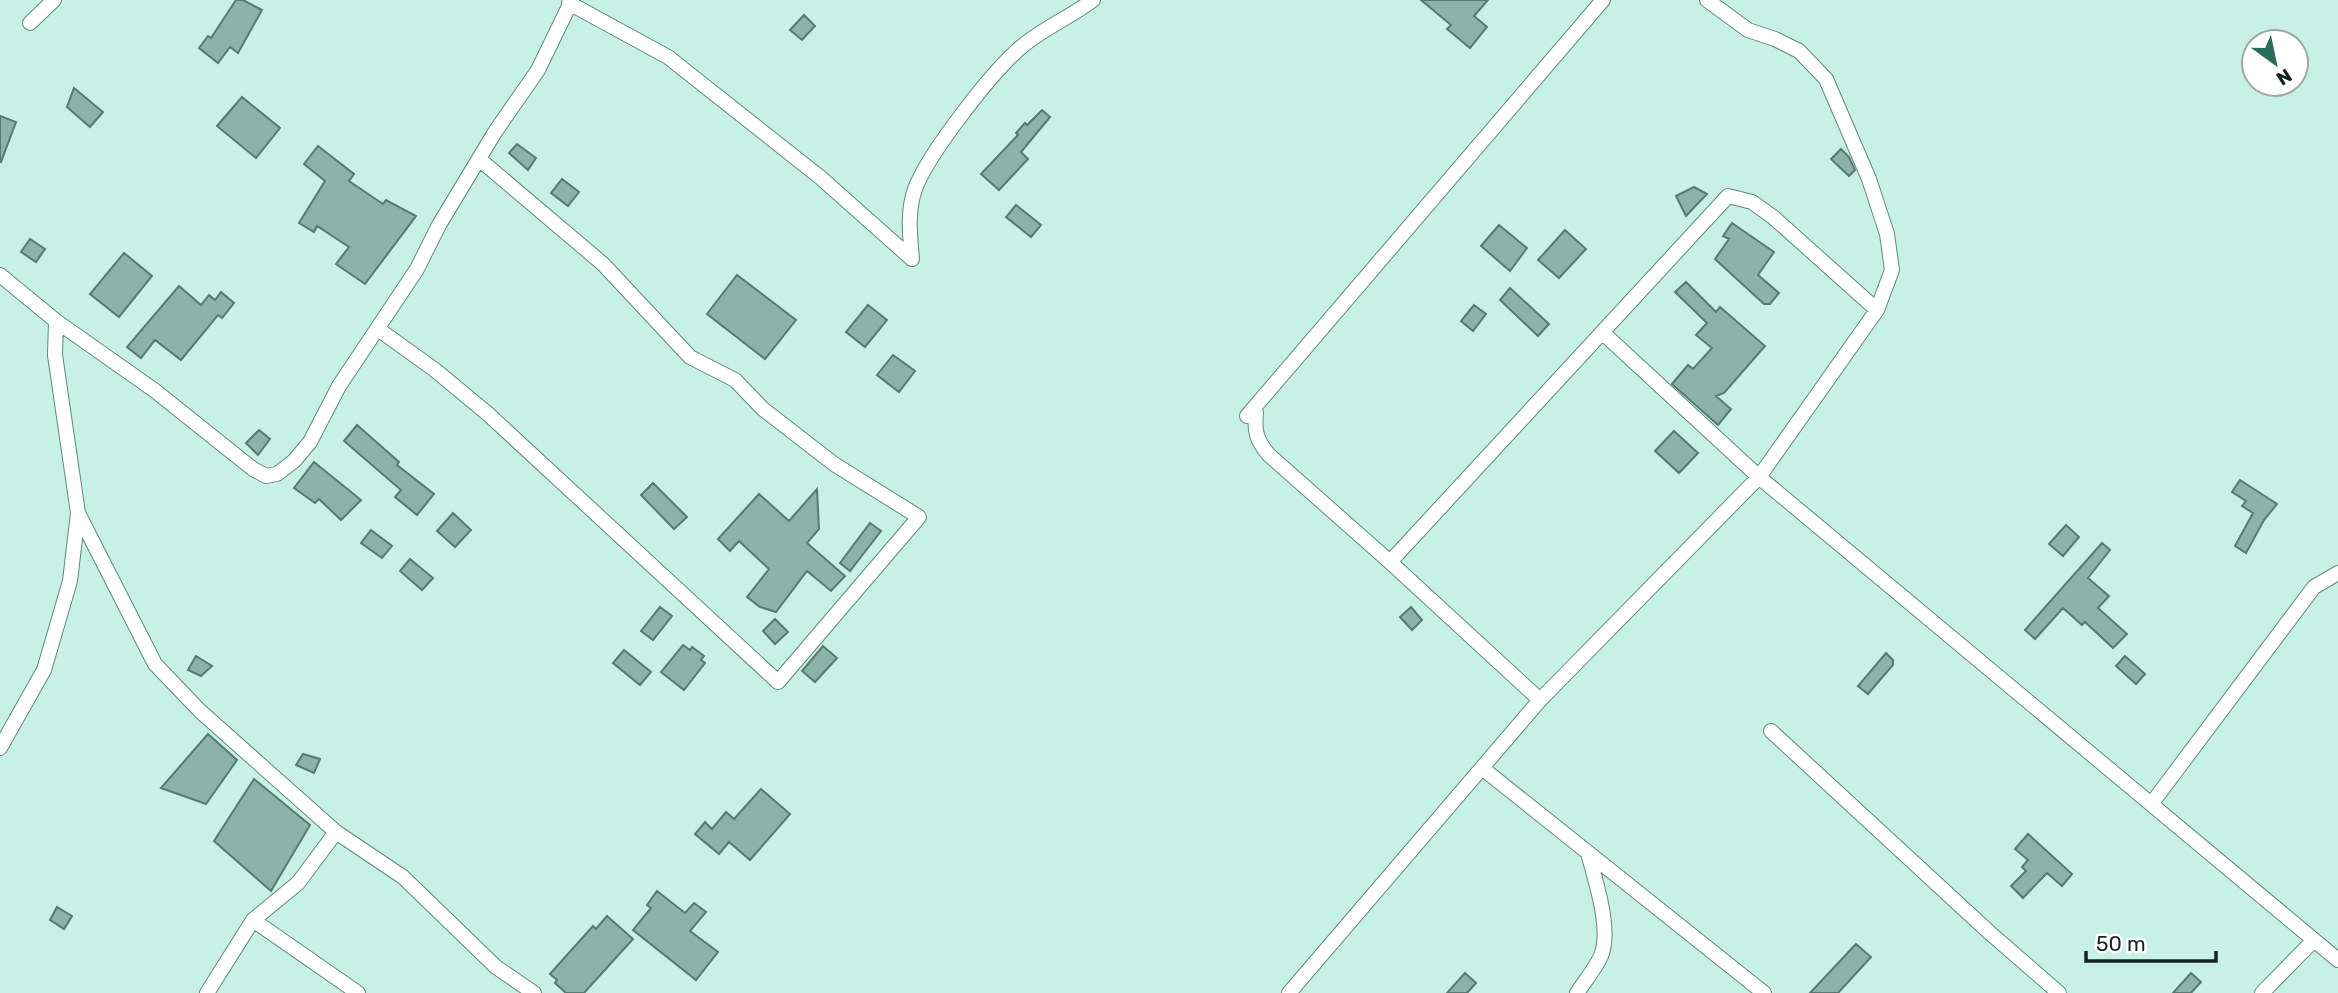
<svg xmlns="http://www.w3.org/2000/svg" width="2338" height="993" font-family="Rubik,sans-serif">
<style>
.building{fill:#8cb3a8;stroke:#567b70;stroke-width:2}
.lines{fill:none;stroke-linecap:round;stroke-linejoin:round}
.street-casing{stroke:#62887d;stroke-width:16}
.street{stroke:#fff;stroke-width:14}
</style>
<rect width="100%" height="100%" fill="#c8f1e5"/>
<path class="building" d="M 236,0 L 243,0 L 262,10 L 238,53 L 230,47 L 218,63 L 199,48 L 208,36 L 211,38 Z
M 1421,0 L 1488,0 L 1474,16 L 1487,27 L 1470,48 L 1447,29 L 1451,25 Z
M 804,15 L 815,26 L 802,40 L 790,30 Z
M 74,88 L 103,112 L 90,127 L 67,107 Z
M 242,97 L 280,128 L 256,158 L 217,126 Z
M 1042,110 L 1050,117 L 1021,152 L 1028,159 L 999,190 L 981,174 L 1018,135 L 1016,133 L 1025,123 L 1027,125 Z
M 0,116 L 16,122 L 1,162 L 0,162 Z
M 517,144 L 536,158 L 528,170 L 509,153 Z
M 318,146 L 354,174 L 349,181 L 383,204 L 386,200 L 416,216 L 365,284 L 336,264 L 349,247 L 317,226 L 314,232 L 299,223 L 325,181 L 304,164 Z
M 1841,149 L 1849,157 L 1855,170 L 1849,176 L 1831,159 Z
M 562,179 L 579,192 L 568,206 L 551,193 Z
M 1694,187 L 1707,194 L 1686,216 L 1676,196 Z
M 1016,205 L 1041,225 L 1031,237 L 1006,217 Z
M 1732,223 L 1774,252 L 1758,275 L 1779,293 L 1770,304 L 1764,304 L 1715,259 L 1729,239 L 1723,236 Z
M 1499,225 L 1527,248 L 1510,271 L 1481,246 Z
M 1565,230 L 1586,249 L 1559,278 L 1538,260 Z
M 30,239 L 45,249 L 36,262 L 21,252 Z
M 124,253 L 152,276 L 119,317 L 90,294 Z
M 737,275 L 796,320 L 765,359 L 707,314 Z
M 1686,282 L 1716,312 L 1720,307 L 1765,346 L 1724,393 L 1716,396 L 1731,409 L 1718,425 L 1672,384 L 1688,365 L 1693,369 L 1712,348 L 1696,335 L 1707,323 L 1675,292 Z
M 179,286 L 201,305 L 209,295 L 215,300 L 221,292 L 234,303 L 222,318 L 218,315 L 181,360 L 155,340 L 141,358 L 127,347 Z
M 1510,288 L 1549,324 L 1538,336 L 1500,300 Z
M 868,305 L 887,320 L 865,347 L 846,332 Z
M 1474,305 L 1486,314 L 1473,331 L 1461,321 Z
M 893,355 L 915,371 L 899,392 L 877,375 Z
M 357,425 L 399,462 L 397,465 L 434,494 L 417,515 L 395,497 L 401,490 L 344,441 Z
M 259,430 L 270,439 L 258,455 L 246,443 Z
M 1674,431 L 1698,453 L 1679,473 L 1655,451 Z
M 314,462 L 361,500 L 341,520 L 319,499 L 315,503 L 294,488 Z
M 2240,480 L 2277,504 L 2264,520 L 2246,553 L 2235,546 L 2253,513 L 2242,506 L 2246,501 L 2232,492 Z
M 653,483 L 687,517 L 674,529 L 641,495 Z
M 817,489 L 819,529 L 807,543 L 845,576 L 831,591 L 807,571 L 776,612 L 760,607 L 747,597 L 769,569 L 739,541 L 730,551 L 718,539 L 759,494 L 789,521 Z
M 453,513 L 471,530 L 455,547 L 437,531 Z
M 870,523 L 881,531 L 850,571 L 840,563 Z
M 2066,525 L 2079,537 L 2063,556 L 2049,544 Z
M 371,530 L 392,546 L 382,558 L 361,543 Z
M 2102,543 L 2110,550 L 2088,578 L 2109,596 L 2098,608 L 2127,634 L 2113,648 L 2085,622 L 2082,625 L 2063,608 L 2035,639 L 2025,630 Z
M 410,559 L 433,578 L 422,590 L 400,571 Z
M 660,607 L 672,616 L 653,640 L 641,631 Z
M 1411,607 L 1422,620 L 1412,630 L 1400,617 Z
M 775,619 L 788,632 L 775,644 L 763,631 Z
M 683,645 L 690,650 L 692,647 L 704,656 L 701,660 L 705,663 L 684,690 L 661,672 Z
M 823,646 L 837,658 L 815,682 L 802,671 Z
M 624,650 L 651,672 L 640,685 L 613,663 Z
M 1886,653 L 1893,660 L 1893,665 L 1868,694 L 1858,686 Z
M 196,656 L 212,666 L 201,676 L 188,670 Z
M 2125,656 L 2145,674 L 2136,684 L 2116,666 Z
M 208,734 L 237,760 L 206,804 L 161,788 Z
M 303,754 L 320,759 L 314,773 L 296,765 Z
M 254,779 L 310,825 L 271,891 L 214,841 Z
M 761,789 L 790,814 L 750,860 L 729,842 L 719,854 L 695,834 L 705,822 L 712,829 L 726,812 L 734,819 Z
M 2028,834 L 2072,874 L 2062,886 L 2047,873 L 2023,898 L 2011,886 L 2026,871 L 2022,867 L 2028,860 L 2015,849 Z
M 657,891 L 685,913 L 694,903 L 706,912 L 690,931 L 718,952 L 696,980 L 633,930 L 651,908 L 647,905 Z
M 57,907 L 72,916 L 64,929 L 50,920 Z
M 607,916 L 633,939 L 584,993 L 566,993 L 555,983 L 557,980 L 550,974 L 593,926 L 596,929 Z
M 1856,944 L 1871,957 L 1838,993 L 1810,993 Z
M 1465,973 L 1476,983 L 1467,993 L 1447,993 Z
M 2191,973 L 2201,982 L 2191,993 L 2173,993 Z"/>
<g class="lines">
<defs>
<path id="street" d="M 569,3 L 668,57 L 821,178 L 912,259
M 30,23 L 54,0
M 912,259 C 910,236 907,211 915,189 C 928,154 995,67 1025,44 C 1046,27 1072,16 1093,0
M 0,275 L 56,321 L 154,390 L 253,469 L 266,476 L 277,474 L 294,461 L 310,442 L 339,386 L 417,269 L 439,225 L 495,132 L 538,70 L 572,0
M 378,329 L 435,370 L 488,414 L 778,682 L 919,517 L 834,464 L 763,409 L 735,380 L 690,357 L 603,264 L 479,159
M 1603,333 L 1759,477 L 2338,960
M 1248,415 L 1256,413 C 1254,432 1257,441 1269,455 L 1390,562 L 1540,700
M 1247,416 L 1603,0
M 78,513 L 155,664 L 200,711 L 336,832 L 298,883 L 253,920 L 358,993
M 1390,562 L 1728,196 L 1752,202 L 1773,217 L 1877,310
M 1771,731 L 1990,933 L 2059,993
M 0,748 L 44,670 L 70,581 L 78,513 L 55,355 L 56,321
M 1482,768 L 1764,993
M 2152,803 L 2314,587 L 2338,573
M 336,832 L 403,877 L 496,967 L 534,993
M 207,993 L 253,920
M 1289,993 L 1540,700 L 1759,477 L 1877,310 L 1892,270 L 1887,234 L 1869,179 L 1826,79 L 1799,51 L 1775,39 L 1748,30 L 1707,0
M 1577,993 C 1585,981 1595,969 1601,956 C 1612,929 1595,880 1588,853
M 2262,993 L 2314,940"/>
</defs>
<use href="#street" class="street-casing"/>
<use href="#street" class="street"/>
</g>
<g transform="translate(2275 63) rotate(147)"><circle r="33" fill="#ffffff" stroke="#a1a7a5" stroke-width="2"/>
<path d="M0-5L12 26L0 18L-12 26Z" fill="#296c5c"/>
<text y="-10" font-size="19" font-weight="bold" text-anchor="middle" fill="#14231f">N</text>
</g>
<path d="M2086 951v10h130v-10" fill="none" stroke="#14231f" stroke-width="3.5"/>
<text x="2096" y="951" font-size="21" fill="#14231f" stroke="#ffffff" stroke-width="5" paint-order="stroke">50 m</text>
</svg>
